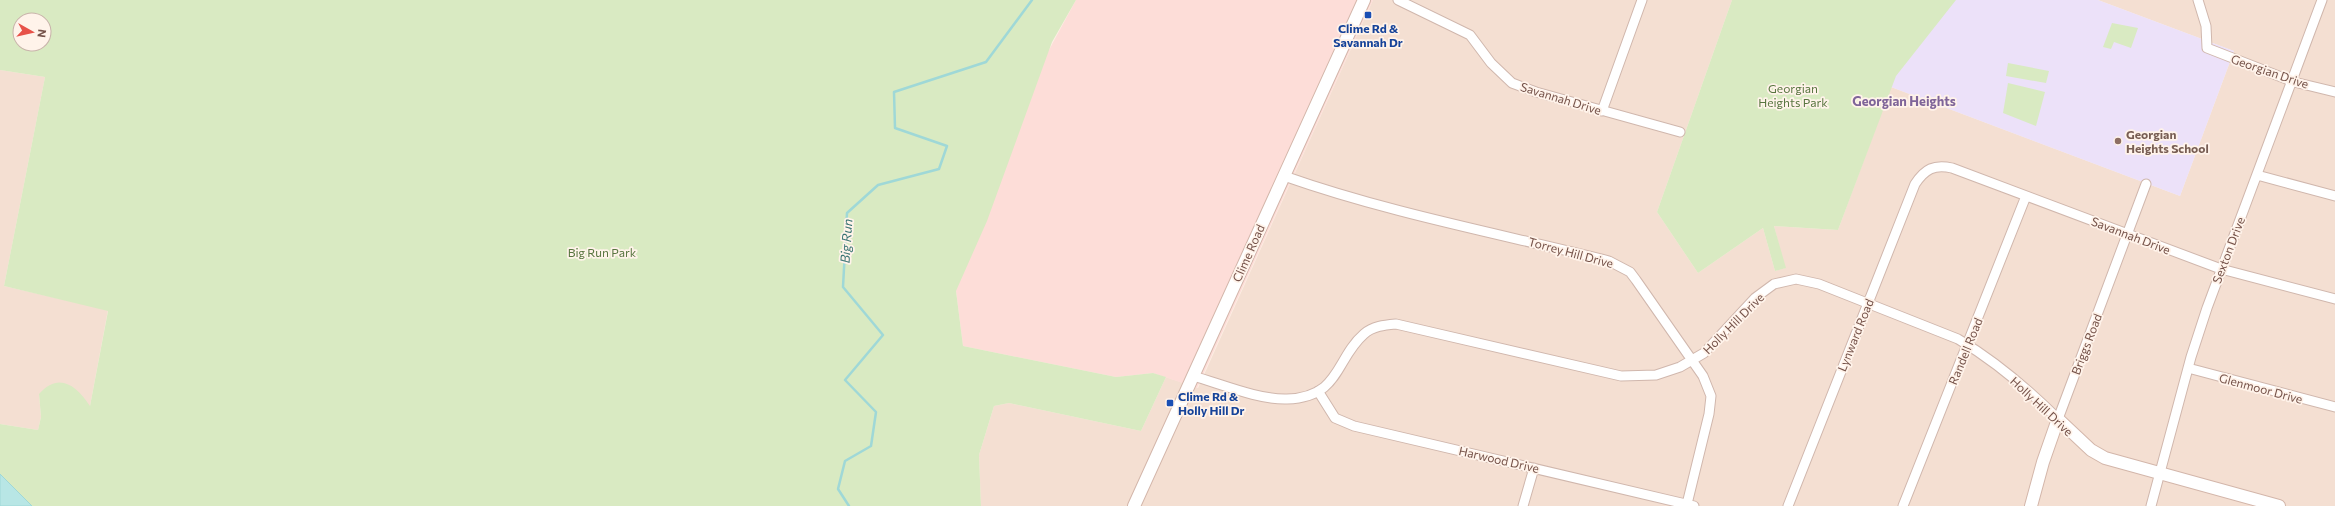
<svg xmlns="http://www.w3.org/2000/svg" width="2335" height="506" font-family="Commissioner,sans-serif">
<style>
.residential{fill:#f4dfd2}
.commercial{fill:#fdddd8}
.education{fill:#ece1f9}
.green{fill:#d9eac2;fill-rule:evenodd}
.water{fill:#b8e6e5;stroke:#9fd8d7}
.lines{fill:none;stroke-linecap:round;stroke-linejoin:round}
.stream{stroke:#9fd8d7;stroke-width:2.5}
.street-casing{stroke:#d0b7ad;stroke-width:11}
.secondary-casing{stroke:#d3b6aa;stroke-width:14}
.street{stroke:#fff;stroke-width:9}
.secondary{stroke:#fff;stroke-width:12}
.transit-dot{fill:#1a4fb4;stroke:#fff3ea;stroke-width:1.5}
.education-dot{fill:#8d6e63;stroke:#fff3ea;stroke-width:1.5}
.labels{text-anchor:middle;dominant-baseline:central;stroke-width:3.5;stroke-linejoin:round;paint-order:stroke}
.transit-label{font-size:12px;font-weight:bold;fill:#164399;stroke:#fff3ea}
.street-label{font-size:12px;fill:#755249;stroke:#fff3ea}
.park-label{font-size:12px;fill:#58753f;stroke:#fff3ea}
.education-label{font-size:12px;font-weight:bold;fill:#785e54;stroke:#fff3ea;text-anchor:start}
.neighbourhood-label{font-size:13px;font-weight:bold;fill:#7f6599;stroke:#fff3ea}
.water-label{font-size:13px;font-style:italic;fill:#3a7474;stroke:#fff3ea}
</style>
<rect width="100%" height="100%" fill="#fcefe4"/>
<path class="residential" d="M 1373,0 L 1732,0 L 1657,212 L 1698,273 L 1763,228 L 1775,271 L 1785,268 L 1774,226 L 1838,230 L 1891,87 L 2180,196 L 2234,51 L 2098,0 L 2335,0 L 2335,506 L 981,506 L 979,455 L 994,406 L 1009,403 L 1141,431 L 1166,377 L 1198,388 Z
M 0,70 L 45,77 L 4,286 L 108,310 L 90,406 L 39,394 L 41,417 L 38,430 L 0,424 Z"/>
<path class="commercial" d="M 1076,0 L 1373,0 L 1197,388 L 1153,373 L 1116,377 L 963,346 L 949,235 Z"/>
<path class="education" d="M 1924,0 L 2098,0 L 2234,51 L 2180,196 L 1891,87 Z"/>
<path class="green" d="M 0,0 L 1076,0 L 1052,42 L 987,221 L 956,291 L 963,346 L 1116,377 L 1153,373 L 1166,377 L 1141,431 L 1009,403 L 994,406 L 979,455 L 981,506 L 32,506 L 0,474 L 0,424 L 38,430 L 41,417 L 39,394 C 59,371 77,386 90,406 L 108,311 L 4,286 L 45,77 L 0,70 ZM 20,20 L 44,20 L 44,44 L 20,44 Z
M 1732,0 L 1956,0 L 1896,76 L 1838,230 L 1774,226 L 1786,268 L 1775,271 L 1763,228 L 1698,273 L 1657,212 Z
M 2112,23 L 2138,28 L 2131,48 L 2114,42 L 2111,49 L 2103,47 Z
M 2008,63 L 2049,71 L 2046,83 L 2006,76 Z
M 2008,83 L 2045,92 L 2036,126 L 2003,113 Z"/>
<path class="water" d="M 0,474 L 32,506 L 0,506 Z"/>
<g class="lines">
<path class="stream" d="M 849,506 L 838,489 L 845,461 L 871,446 L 876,412 L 845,380 L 883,335 L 843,287 L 847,213 L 878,185 L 939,169 L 947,146 L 895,128 L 894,92 L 986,62 L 1032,0"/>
<defs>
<path id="street" d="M 1398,0 L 1470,35 L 1491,63 L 1512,83 L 1536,92 L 1680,132
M 2198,0 L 2206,26 L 2207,48 L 2294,82 L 2335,92
M 1602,111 L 1642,0
M 2257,175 L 2335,196
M 1284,176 C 1389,213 1501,234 1609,261 L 1630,272 L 1636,280 L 1703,376 L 1711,396 L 1709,414 L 1687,504
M 2188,368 L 2335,407
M 1193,376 C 1221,384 1259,400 1287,399 C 1341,397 1335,359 1364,334 C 1373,326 1385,325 1396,324 L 1621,376 L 1656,375 L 1680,367 L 1704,353 L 1755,298 L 1774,284 L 1796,279 L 1819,284 L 1958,339 C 1995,361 2028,389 2058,419 L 2146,184
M 1318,391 L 1335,418 L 1354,426 L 1694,506
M 1523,506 L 1534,468
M 1788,506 L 1915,184 C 1925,169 1934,164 1952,168 L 2221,269 L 2335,299
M 1903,506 L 2026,196
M 2151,506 L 2191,357 L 2207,308 L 2322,0"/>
<path id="secondary" d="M 1134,506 L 1364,0
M 2031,506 L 2043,462 L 2058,419 L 2091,450 L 2105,458 L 2279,506"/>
</defs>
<use href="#street" class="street-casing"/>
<use href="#secondary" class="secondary-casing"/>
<use href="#street" class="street"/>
<use href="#secondary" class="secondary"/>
</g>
<g class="transit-dot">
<rect x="1364" y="11" width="8" height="8" rx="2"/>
<rect x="1166" y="399" width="8" height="8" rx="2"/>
</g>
<circle class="education-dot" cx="2118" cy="141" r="4"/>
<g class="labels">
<g class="transit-label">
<text x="1368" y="28">Clime Rd &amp;<tspan x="1368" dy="14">Savannah Dr</tspan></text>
<text x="1178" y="396" text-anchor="start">Clime Rd &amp;<tspan x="1178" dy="14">Holly Hill Dr</tspan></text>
</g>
<g class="street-label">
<text transform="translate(2270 71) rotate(19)">Georgian Drive</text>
<text transform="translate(1561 98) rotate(17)">Savannah Drive</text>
<text transform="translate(2131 235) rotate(21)">Savannah Drive</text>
<text transform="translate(2228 250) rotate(-69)">Sexton Drive</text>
<text transform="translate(1571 252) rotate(15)">Torrey Hill Drive</text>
<text transform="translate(1248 253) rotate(-66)">Clime Road</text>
<text transform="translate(1733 323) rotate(-45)">Holly Hill Drive</text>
<text transform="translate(1855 335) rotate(-68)">Lynward Road</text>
<text transform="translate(2086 344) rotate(-69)">Briggs Road</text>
<text transform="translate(1965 351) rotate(-68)">Randell Road</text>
<text transform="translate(2261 388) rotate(15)">Glenmoor Drive</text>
<text transform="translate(2042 406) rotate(43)">Holly Hill Drive</text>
<text transform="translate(1499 459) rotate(13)">Harwood Drive</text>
</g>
<g class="park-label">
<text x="1793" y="88">Georgian<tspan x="1793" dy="14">Heights Park</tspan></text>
<text x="602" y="252">Big Run Park</text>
</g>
<g class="education-label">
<text x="2126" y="134">Georgian<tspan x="2126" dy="14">Heights School</tspan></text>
</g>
<g class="neighbourhood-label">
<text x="1904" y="101">Georgian Heights</text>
</g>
<g class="water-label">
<text transform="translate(846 241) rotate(-86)">Big Run</text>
</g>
</g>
<g transform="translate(32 32) rotate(98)"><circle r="19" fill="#fff3ea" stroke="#c8b3aa"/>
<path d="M0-3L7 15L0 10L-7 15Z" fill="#e75249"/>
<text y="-6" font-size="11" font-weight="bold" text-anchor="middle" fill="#755249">N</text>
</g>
</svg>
